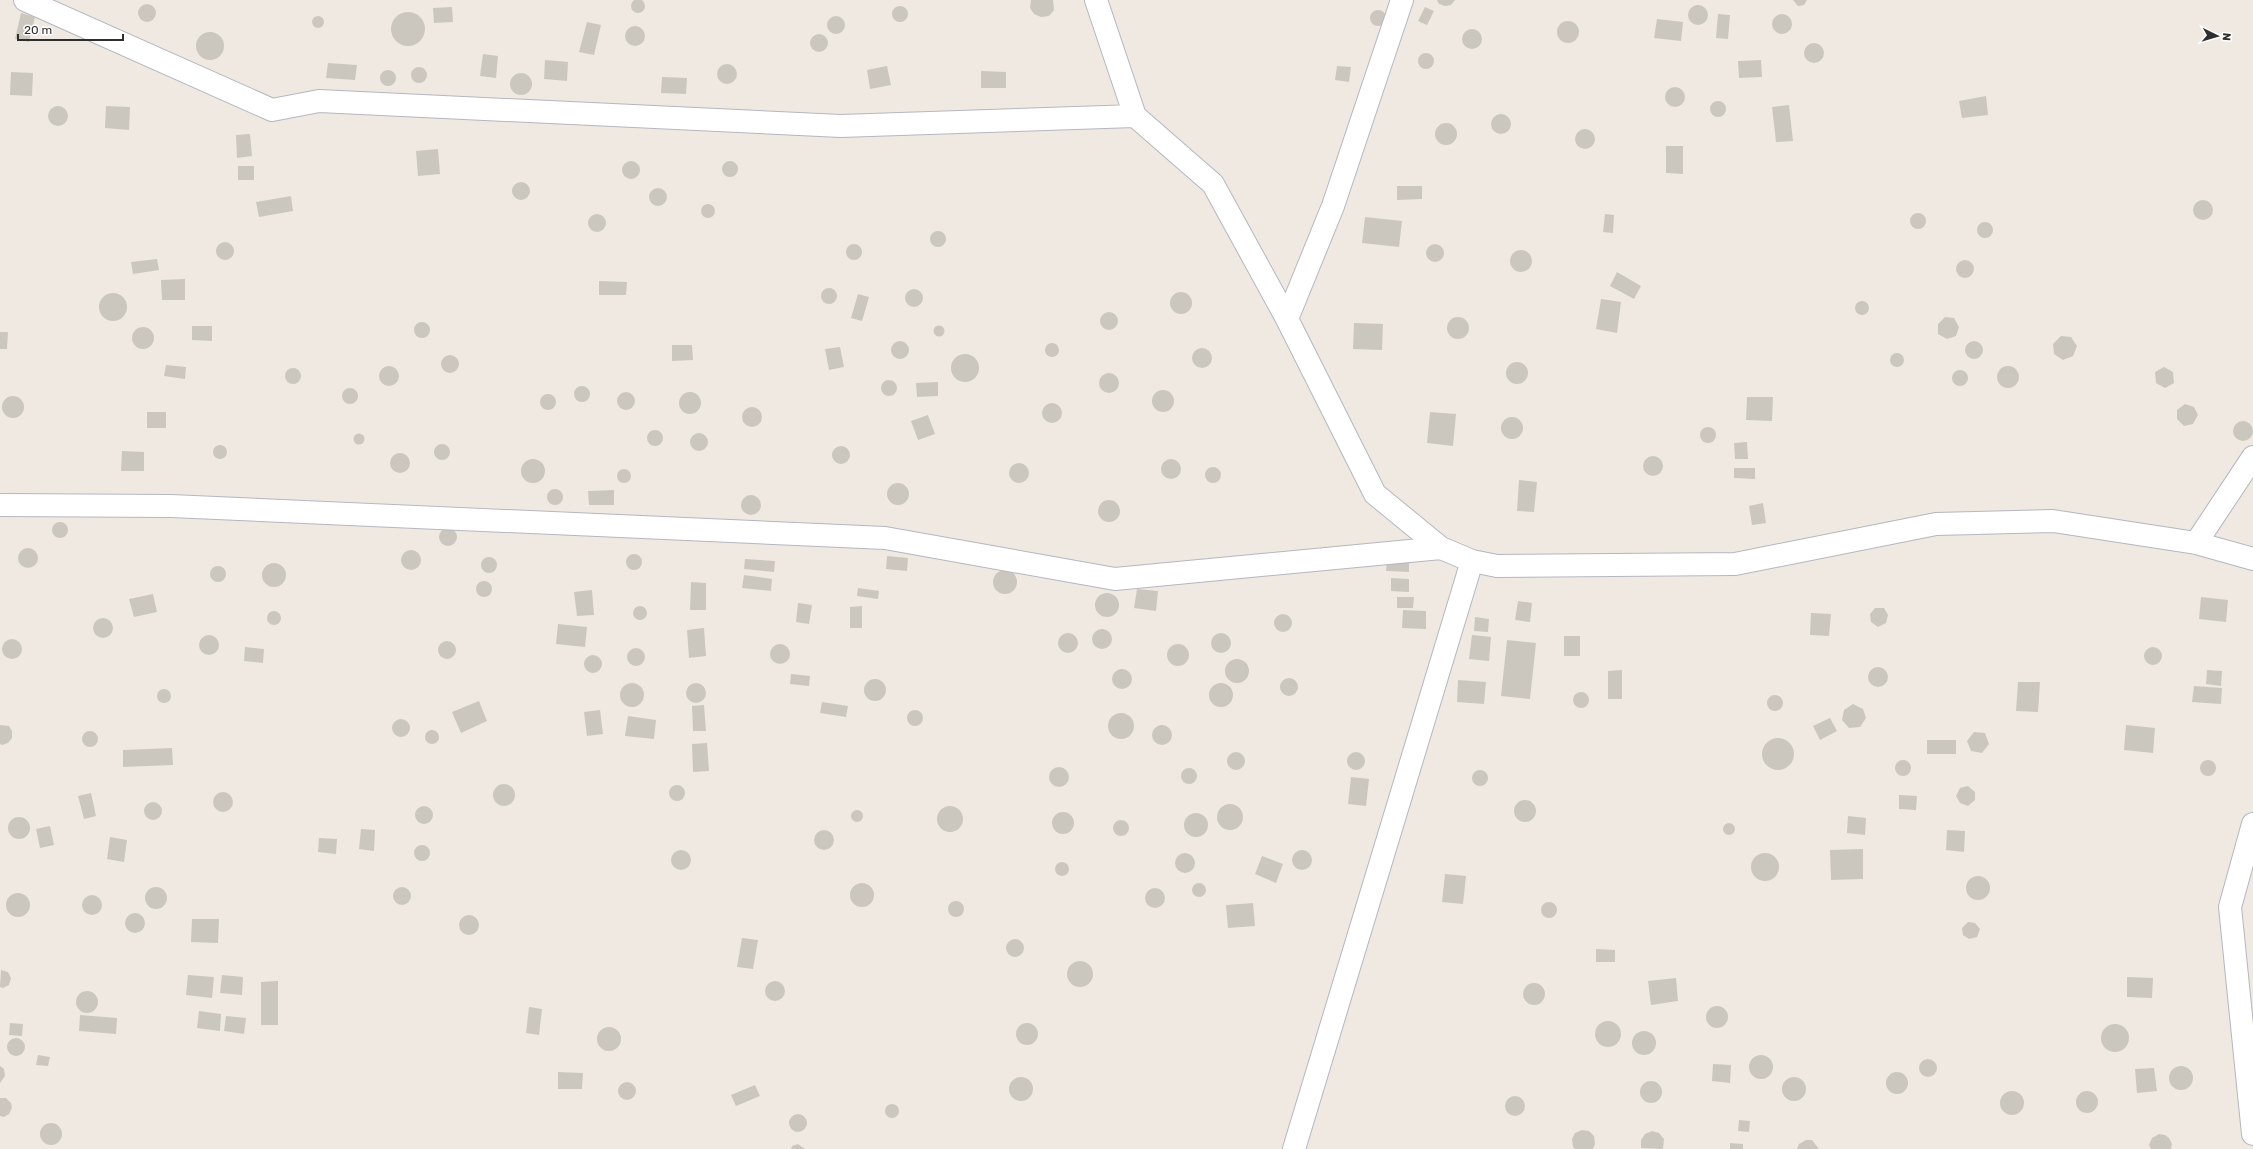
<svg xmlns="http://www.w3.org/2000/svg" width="2253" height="1149" font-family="Rubik,sans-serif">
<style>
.building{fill:#cbc7bf}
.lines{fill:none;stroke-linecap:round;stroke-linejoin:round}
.minor-casing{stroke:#b4b7c1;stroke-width:24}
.minor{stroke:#fff;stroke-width:22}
</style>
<rect width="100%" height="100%" fill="#efe9e1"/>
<path class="building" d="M631 6a7 7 0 1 1 14 0a7 7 0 1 1-14 0Z
M 1031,0 L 1053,0 L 1054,10 L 1049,16 L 1041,17 L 1034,14 L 1030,8 Z
M 1437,0 L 1455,0 L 1451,5 L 1445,6 L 1439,4 Z
M 1793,0 L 1807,0 L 1804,5 L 1798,6 Z
M138 13a9 9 0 1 1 18 0a9 9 0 1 1-18 0Z
M1688 15a10 10 0 1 1 20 0a10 10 0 1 1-20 0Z
M892 14a8 8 0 1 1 16 0a8 8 0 1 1-16 0Z
M 452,7 L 453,22 L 434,23 L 433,8 Z
M 1425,7 L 1434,11 L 1427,25 L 1418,21 Z
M1370 18a8 8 0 1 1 16 0a8 8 0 1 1-16 0Z
M391 29a17 17 0 1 1 34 0a17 17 0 1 1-34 0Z
M 21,13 L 35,17 L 29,42 L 15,39 Z
M 1718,14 L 1730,15 L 1728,39 L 1716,38 Z
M1772 24a10 10 0 1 1 20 0a10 10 0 1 1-20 0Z
M827 25a9 9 0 1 1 18 0a9 9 0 1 1-18 0Z
M312 22a6 6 0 1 1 12 0a6 6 0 1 1-12 0Z
M 1657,19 L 1683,22 L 1681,41 L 1654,38 Z
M1557 32a11 11 0 1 1 22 0a11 11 0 1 1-22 0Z
M 587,22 L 601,25 L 594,55 L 579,52 Z
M625 36a10 10 0 1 1 20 0a10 10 0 1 1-20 0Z
M1462 39a10 10 0 1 1 20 0a10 10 0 1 1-20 0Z
M196 46a14 14 0 1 1 28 0a14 14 0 1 1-28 0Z
M810 43a9 9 0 1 1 18 0a9 9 0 1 1-18 0Z
M1804 53a10 10 0 1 1 20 0a10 10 0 1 1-20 0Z
M1418 61a8 8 0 1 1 16 0a8 8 0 1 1-16 0Z
M 483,54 L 498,56 L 496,78 L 480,76 Z
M 545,60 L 568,62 L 567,81 L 544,79 Z
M 1761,60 L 1762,77 L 1739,78 L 1738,61 Z
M 328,63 L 357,65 L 355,80 L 326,78 Z
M717 74a10 10 0 1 1 20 0a10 10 0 1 1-20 0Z
M 887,66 L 891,85 L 870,89 L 867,70 Z
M 1337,66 L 1351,67 L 1349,82 L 1335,80 Z
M411 75a8 8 0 1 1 16 0a8 8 0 1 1-16 0Z
M380 78a8 8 0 1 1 16 0a8 8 0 1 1-16 0Z
M 981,71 L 1006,72 L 1006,88 L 981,88 Z
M 11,72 L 33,73 L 32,96 L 10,95 Z
M510 84a11 11 0 1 1 22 0a11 11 0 1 1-22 0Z
M 662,77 L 687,78 L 686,94 L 661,93 Z
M1665 97a10 10 0 1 1 20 0a10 10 0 1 1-20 0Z
M 1986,96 L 1988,115 L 1962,118 L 1959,101 Z
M1710 109a8 8 0 1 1 16 0a8 8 0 1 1-16 0Z
M 1789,105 L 1793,141 L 1776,142 L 1772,107 Z
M48 116a10 10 0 1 1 20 0a10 10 0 1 1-20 0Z
M 106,106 L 130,107 L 129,130 L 105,128 Z
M1491 124a10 10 0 1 1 20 0a10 10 0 1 1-20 0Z
M1435 134a11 11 0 1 1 22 0a11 11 0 1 1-22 0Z
M1575 139a10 10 0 1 1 20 0a10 10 0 1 1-20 0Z
M 250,134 L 252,156 L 237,158 L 236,135 Z
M 1666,146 L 1683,146 L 1683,174 L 1666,173 Z
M 438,149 L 440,174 L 418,176 L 416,151 Z
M622 170a9 9 0 1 1 18 0a9 9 0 1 1-18 0Z
M722 169a8 8 0 1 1 16 0a8 8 0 1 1-16 0Z
M 238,166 L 254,166 L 254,180 L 238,180 Z
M512 191a9 9 0 1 1 18 0a9 9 0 1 1-18 0Z
M 1397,186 L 1422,186 L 1422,199 L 1397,200 Z
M649 197a9 9 0 1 1 18 0a9 9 0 1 1-18 0Z
M 291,196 L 293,211 L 259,217 L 256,202 Z
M2193 210a10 10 0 1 1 20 0a10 10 0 1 1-20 0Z
M701 211a7 7 0 1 1 14 0a7 7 0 1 1-14 0Z
M1910 221a8 8 0 1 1 16 0a8 8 0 1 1-16 0Z
M 1605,214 L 1614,215 L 1613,233 L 1603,232 Z
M588 223a9 9 0 1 1 18 0a9 9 0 1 1-18 0Z
M 1365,217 L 1402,221 L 1399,247 L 1362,243 Z
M1977 230a8 8 0 1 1 16 0a8 8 0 1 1-16 0Z
M930 239a8 8 0 1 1 16 0a8 8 0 1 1-16 0Z
M216 251a9 9 0 1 1 18 0a9 9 0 1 1-18 0Z
M1426 253a9 9 0 1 1 18 0a9 9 0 1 1-18 0Z
M846 252a8 8 0 1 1 16 0a8 8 0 1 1-16 0Z
M1510 261a11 11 0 1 1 22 0a11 11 0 1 1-22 0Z
M 157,259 L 159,270 L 133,274 L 131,262 Z
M1956 269a9 9 0 1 1 18 0a9 9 0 1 1-18 0Z
M 1617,272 L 1641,286 L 1634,299 L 1610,286 Z
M 185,279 L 185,300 L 162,300 L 161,280 Z
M 599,281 L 627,282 L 626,295 L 599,295 Z
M821 296a8 8 0 1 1 16 0a8 8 0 1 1-16 0Z
M905 298a9 9 0 1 1 18 0a9 9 0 1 1-18 0Z
M1170 303a11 11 0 1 1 22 0a11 11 0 1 1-22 0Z
M99 307a14 14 0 1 1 28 0a14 14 0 1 1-28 0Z
M 858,294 L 869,297 L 862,321 L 851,318 Z
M 1601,299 L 1621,302 L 1617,333 L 1596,329 Z
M1855 308a7 7 0 1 1 14 0a7 7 0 1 1-14 0Z
M1100 321a9 9 0 1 1 18 0a9 9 0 1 1-18 0Z
M1447 328a11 11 0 1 1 22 0a11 11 0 1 1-22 0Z
M 1945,317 L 1954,318 L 1959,327 L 1956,336 L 1947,339 L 1938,334 L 1938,324 Z
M414 330a8 8 0 1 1 16 0a8 8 0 1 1-16 0Z
M 1354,323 L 1383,324 L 1382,350 L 1353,349 Z
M933.5 331a5.5 5.5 0 1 1 11 0a5.5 5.5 0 1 1-11 0Z
M 192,326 L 212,326 L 212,341 L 192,340 Z
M132 338a11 11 0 1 1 22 0a11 11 0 1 1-22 0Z
M 0,332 L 8,332 L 7,349 L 0,349 Z
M 2061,336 L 2071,337 L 2077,346 L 2073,356 L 2063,360 L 2054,354 L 2053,344 Z
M1965 350a9 9 0 1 1 18 0a9 9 0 1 1-18 0Z
M891 350a9 9 0 1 1 18 0a9 9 0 1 1-18 0Z
M1045 350a7 7 0 1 1 14 0a7 7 0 1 1-14 0Z
M 672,345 L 692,345 L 693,360 L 672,361 Z
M 840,347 L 844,367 L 829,370 L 825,349 Z
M1192 358a10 10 0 1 1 20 0a10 10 0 1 1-20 0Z
M1890 360a7 7 0 1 1 14 0a7 7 0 1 1-14 0Z
M951 368a14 14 0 1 1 28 0a14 14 0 1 1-28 0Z
M441 364a9 9 0 1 1 18 0a9 9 0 1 1-18 0Z
M1506 373a11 11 0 1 1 22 0a11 11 0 1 1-22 0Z
M 166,365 L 186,367 L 185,379 L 164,376 Z
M1997 377a11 11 0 1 1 22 0a11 11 0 1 1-22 0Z
M379 376a10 10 0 1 1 20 0a10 10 0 1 1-20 0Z
M 2164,367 L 2173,372 L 2174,383 L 2165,388 L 2156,383 L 2155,372 Z
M285 376a8 8 0 1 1 16 0a8 8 0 1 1-16 0Z
M1952 378a8 8 0 1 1 16 0a8 8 0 1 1-16 0Z
M1099 383a10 10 0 1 1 20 0a10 10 0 1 1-20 0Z
M881 388a8 8 0 1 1 16 0a8 8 0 1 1-16 0Z
M 938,382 L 938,396 L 917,397 L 916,383 Z
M574 394a8 8 0 1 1 16 0a8 8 0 1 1-16 0Z
M342 396a8 8 0 1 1 16 0a8 8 0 1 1-16 0Z
M1152 401a11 11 0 1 1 22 0a11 11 0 1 1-22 0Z
M617 401a9 9 0 1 1 18 0a9 9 0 1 1-18 0Z
M679 403a11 11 0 1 1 22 0a11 11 0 1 1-22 0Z
M540 402a8 8 0 1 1 16 0a8 8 0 1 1-16 0Z
M2 407a11 11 0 1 1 22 0a11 11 0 1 1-22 0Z
M 1747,397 L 1773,397 L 1772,421 L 1746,420 Z
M1042 413a10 10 0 1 1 20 0a10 10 0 1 1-20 0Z
M 2185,404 L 2194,407 L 2198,415 L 2193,424 L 2184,426 L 2177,419 L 2177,410 Z
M742 417a10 10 0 1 1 20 0a10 10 0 1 1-20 0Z
M 147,412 L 166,412 L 166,428 L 147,428 Z
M 1430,412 L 1456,414 L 1453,446 L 1427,443 Z
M 928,415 L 935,434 L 918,440 L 911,421 Z
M1501 428a11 11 0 1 1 22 0a11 11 0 1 1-22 0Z
M2233 431a10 10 0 1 1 20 0a10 10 0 1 1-20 0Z
M1700 435a8 8 0 1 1 16 0a8 8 0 1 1-16 0Z
M647 438a8 8 0 1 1 16 0a8 8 0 1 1-16 0Z
M690 442a9 9 0 1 1 18 0a9 9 0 1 1-18 0Z
M353.5 439a5.5 5.5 0 1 1 11 0a5.5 5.5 0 1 1-11 0Z
M 1747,442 L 1748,459 L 1735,459 L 1734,443 Z
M434 452a8 8 0 1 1 16 0a8 8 0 1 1-16 0Z
M213 452a7 7 0 1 1 14 0a7 7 0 1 1-14 0Z
M832 455a9 9 0 1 1 18 0a9 9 0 1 1-18 0Z
M 122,451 L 144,452 L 144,471 L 121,471 Z
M390 463a10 10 0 1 1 20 0a10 10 0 1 1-20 0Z
M1643 466a10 10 0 1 1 20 0a10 10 0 1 1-20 0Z
M521 471a12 12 0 1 1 24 0a12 12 0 1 1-24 0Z
M1161 469a10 10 0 1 1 20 0a10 10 0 1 1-20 0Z
M1009 473a10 10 0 1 1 20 0a10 10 0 1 1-20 0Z
M1205 475a8 8 0 1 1 16 0a8 8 0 1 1-16 0Z
M 1734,468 L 1755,468 L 1755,479 L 1734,478 Z
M617 476a7 7 0 1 1 14 0a7 7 0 1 1-14 0Z
M 1519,480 L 1537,482 L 1534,512 L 1517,511 Z
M887 494a11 11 0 1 1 22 0a11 11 0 1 1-22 0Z
M547 497a8 8 0 1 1 16 0a8 8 0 1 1-16 0Z
M 614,490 L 614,505 L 589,505 L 588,491 Z
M741 505a10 10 0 1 1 20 0a10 10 0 1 1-20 0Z
M1098 511a11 11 0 1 1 22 0a11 11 0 1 1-22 0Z
M 1763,503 L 1766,523 L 1752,525 L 1749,506 Z
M52 530a8 8 0 1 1 16 0a8 8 0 1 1-16 0Z
M439 537a9 9 0 1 1 18 0a9 9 0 1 1-18 0Z
M18 558a10 10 0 1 1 20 0a10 10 0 1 1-20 0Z
M401 560a10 10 0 1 1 20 0a10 10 0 1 1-20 0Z
M626 562a8 8 0 1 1 16 0a8 8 0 1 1-16 0Z
M 887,556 L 908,558 L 907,571 L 886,569 Z
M481 565a8 8 0 1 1 16 0a8 8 0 1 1-16 0Z
M 1387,558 L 1409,559 L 1409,572 L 1386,571 Z
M 745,559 L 775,561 L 774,572 L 744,569 Z
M262 575a12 12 0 1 1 24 0a12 12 0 1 1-24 0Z
M210 574a8 8 0 1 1 16 0a8 8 0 1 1-16 0Z
M993 582a12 12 0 1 1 24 0a12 12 0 1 1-24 0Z
M 744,575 L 772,579 L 771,591 L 742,588 Z
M 1391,578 L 1409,579 L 1409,592 L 1391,591 Z
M476 589a8 8 0 1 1 16 0a8 8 0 1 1-16 0Z
M 691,582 L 706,583 L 706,610 L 690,610 Z
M 858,588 L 879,591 L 878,599 L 857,596 Z
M 1137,589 L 1158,591 L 1156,611 L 1134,608 Z
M 592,590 L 594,615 L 577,616 L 574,592 Z
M1095 605a12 12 0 1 1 24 0a12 12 0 1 1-24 0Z
M 153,594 L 157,612 L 134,617 L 129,599 Z
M 1397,597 L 1414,597 L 1413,608 L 1397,608 Z
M 2201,597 L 2228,600 L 2226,622 L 2199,619 Z
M 1518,601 L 1532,603 L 1530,622 L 1515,620 Z
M 798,603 L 812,605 L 809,624 L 796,622 Z
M 862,606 L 862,628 L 850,628 L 850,607 Z
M633 613a7 7 0 1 1 14 0a7 7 0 1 1-14 0Z
M 1875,608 L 1884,608 L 1888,615 L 1886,623 L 1878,627 L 1871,622 L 1870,614 Z
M 1403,610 L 1426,611 L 1426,629 L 1402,628 Z
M267 618a7 7 0 1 1 14 0a7 7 0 1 1-14 0Z
M 1811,613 L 1831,614 L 1829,636 L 1810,635 Z
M1274 623a9 9 0 1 1 18 0a9 9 0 1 1-18 0Z
M 1475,617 L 1489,619 L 1488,632 L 1474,631 Z
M93 628a10 10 0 1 1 20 0a10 10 0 1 1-20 0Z
M 558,624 L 587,627 L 585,647 L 556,644 Z
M 704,628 L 706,656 L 689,658 L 687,630 Z
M1092 639a10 10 0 1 1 20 0a10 10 0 1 1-20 0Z
M1211 643a10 10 0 1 1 20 0a10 10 0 1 1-20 0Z
M1058 643a10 10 0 1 1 20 0a10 10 0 1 1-20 0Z
M 1472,635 L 1491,637 L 1489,661 L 1469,659 Z
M199 645a10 10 0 1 1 20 0a10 10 0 1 1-20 0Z
M 1564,636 L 1580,636 L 1580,656 L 1564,656 Z
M2 649a10 10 0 1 1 20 0a10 10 0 1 1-20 0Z
M 1507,640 L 1536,643 L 1530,699 L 1501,696 Z
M438 650a9 9 0 1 1 18 0a9 9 0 1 1-18 0Z
M1167 655a11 11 0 1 1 22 0a11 11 0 1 1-22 0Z
M770 654a10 10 0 1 1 20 0a10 10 0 1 1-20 0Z
M 245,647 L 264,649 L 263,663 L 244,661 Z
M2144 656a9 9 0 1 1 18 0a9 9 0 1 1-18 0Z
M627 657a9 9 0 1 1 18 0a9 9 0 1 1-18 0Z
M584 664a9 9 0 1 1 18 0a9 9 0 1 1-18 0Z
M1225 671a12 12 0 1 1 24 0a12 12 0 1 1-24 0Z
M1868 677a10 10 0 1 1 20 0a10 10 0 1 1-20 0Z
M1112 679a10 10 0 1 1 20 0a10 10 0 1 1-20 0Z
M 1622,670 L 1622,699 L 1608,699 L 1608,671 Z
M 2207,670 L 2222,671 L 2221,686 L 2206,684 Z
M 791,674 L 810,676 L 809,686 L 790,684 Z
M1280 687a9 9 0 1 1 18 0a9 9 0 1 1-18 0Z
M864 690a11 11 0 1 1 22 0a11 11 0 1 1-22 0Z
M 1458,680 L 1486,682 L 1484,704 L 1457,702 Z
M 2018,682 L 2040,682 L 2038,712 L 2016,711 Z
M1209 695a12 12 0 1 1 24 0a12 12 0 1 1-24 0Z
M686 693a10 10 0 1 1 20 0a10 10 0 1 1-20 0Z
M620 695a12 12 0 1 1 24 0a12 12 0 1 1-24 0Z
M 2194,686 L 2222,688 L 2221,704 L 2192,702 Z
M157 696a7 7 0 1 1 14 0a7 7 0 1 1-14 0Z
M1573 700a8 8 0 1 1 16 0a8 8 0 1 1-16 0Z
M1767 703a8 8 0 1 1 16 0a8 8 0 1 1-16 0Z
M 479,701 L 487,721 L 461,733 L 452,712 Z
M 822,702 L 848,706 L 846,717 L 820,713 Z
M 1853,704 L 1863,709 L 1866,718 L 1860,727 L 1849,728 L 1842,720 L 1844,710 Z
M 704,705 L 706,731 L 693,731 L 692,706 Z
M907 718a8 8 0 1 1 16 0a8 8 0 1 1-16 0Z
M 600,710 L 603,734 L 587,736 L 584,712 Z
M1108 726a13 13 0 1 1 26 0a13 13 0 1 1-26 0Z
M 628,716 L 656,720 L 654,739 L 625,736 Z
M 1830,718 L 1837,731 L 1820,740 L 1813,726 Z
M392 728a9 9 0 1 1 18 0a9 9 0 1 1-18 0Z
M1152 735a10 10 0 1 1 20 0a10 10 0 1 1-20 0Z
M 0,725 L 9,726 L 12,731 L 12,738 L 8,743 L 2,745 L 0,744 Z
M 2126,725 L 2155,728 L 2153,753 L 2124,750 Z
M425 737a7 7 0 1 1 14 0a7 7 0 1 1-14 0Z
M82 739a8 8 0 1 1 16 0a8 8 0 1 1-16 0Z
M 1974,732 L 1985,733 L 1989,744 L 1982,753 L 1971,751 L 1967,741 Z
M1762 754a16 16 0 1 1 32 0a16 16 0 1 1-32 0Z
M 1927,740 L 1956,740 L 1956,754 L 1927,754 Z
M 707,743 L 709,771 L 693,772 L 692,744 Z
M 172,748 L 173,765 L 123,767 L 123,750 Z
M1347 761a9 9 0 1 1 18 0a9 9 0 1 1-18 0Z
M1227 761a9 9 0 1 1 18 0a9 9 0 1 1-18 0Z
M2200 768a8 8 0 1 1 16 0a8 8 0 1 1-16 0Z
M1895 768a8 8 0 1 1 16 0a8 8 0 1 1-16 0Z
M1049 777a10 10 0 1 1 20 0a10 10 0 1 1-20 0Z
M1181 776a8 8 0 1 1 16 0a8 8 0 1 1-16 0Z
M1472 778a8 8 0 1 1 16 0a8 8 0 1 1-16 0Z
M 1351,777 L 1369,779 L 1366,806 L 1348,804 Z
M493 795a11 11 0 1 1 22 0a11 11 0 1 1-22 0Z
M669 793a8 8 0 1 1 16 0a8 8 0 1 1-16 0Z
M 1968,786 L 1975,792 L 1975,800 L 1968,806 L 1960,803 L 1956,796 L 1960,788 Z
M213 802a10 10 0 1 1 20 0a10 10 0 1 1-20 0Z
M 91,793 L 96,816 L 84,819 L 78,796 Z
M 1899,795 L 1917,796 L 1916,810 L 1899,809 Z
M1514 811a11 11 0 1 1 22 0a11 11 0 1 1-22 0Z
M144 811a9 9 0 1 1 18 0a9 9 0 1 1-18 0Z
M1217 817a13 13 0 1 1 26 0a13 13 0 1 1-26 0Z
M415 815a9 9 0 1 1 18 0a9 9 0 1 1-18 0Z
M937 819a13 13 0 1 1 26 0a13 13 0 1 1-26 0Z
M851 816a6 6 0 1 1 12 0a6 6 0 1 1-12 0Z
M1052 823a11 11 0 1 1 22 0a11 11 0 1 1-22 0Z
M1184 825a12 12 0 1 1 24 0a12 12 0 1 1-24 0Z
M 1848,816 L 1866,818 L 1865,835 L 1847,833 Z
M8 828a11 11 0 1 1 22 0a11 11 0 1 1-22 0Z
M1113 828a8 8 0 1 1 16 0a8 8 0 1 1-16 0Z
M1723 829a6 6 0 1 1 12 0a6 6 0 1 1-12 0Z
M 50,826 L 54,845 L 40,848 L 36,829 Z
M 361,829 L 375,830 L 374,851 L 359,849 Z
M814 840a10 10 0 1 1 20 0a10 10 0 1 1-20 0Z
M 1947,830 L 1965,831 L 1964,852 L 1946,850 Z
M 110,837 L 127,840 L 124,862 L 107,859 Z
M 319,838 L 337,839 L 336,854 L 318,852 Z
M414 853a8 8 0 1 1 16 0a8 8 0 1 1-16 0Z
M 1863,849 L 1863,879 L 1831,880 L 1830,850 Z
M1292 860a10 10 0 1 1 20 0a10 10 0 1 1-20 0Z
M671 860a10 10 0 1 1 20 0a10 10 0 1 1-20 0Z
M1751 867a14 14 0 1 1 28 0a14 14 0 1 1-28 0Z
M1175 863a10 10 0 1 1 20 0a10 10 0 1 1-20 0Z
M 1262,856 L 1283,864 L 1276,883 L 1255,874 Z
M1055 869a7 7 0 1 1 14 0a7 7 0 1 1-14 0Z
M 1445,874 L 1466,876 L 1463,904 L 1442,902 Z
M1966 888a12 12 0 1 1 24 0a12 12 0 1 1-24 0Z
M850 895a12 12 0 1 1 24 0a12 12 0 1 1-24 0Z
M1192 890a7 7 0 1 1 14 0a7 7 0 1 1-14 0Z
M145 898a11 11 0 1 1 22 0a11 11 0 1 1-22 0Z
M393 896a9 9 0 1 1 18 0a9 9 0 1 1-18 0Z
M1145 898a10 10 0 1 1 20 0a10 10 0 1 1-20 0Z
M6 905a12 12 0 1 1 24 0a12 12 0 1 1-24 0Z
M82 905a10 10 0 1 1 20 0a10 10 0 1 1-20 0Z
M948 909a8 8 0 1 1 16 0a8 8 0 1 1-16 0Z
M1541 910a8 8 0 1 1 16 0a8 8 0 1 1-16 0Z
M 1253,903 L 1255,926 L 1228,928 L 1226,905 Z
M125 923a10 10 0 1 1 20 0a10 10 0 1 1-20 0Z
M459 925a10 10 0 1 1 20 0a10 10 0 1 1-20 0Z
M 192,919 L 219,919 L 218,943 L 191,942 Z
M 1968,922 L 1975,923 L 1980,929 L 1977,937 L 1969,939 L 1963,935 L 1962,928 Z
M 742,938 L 758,940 L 753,969 L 737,967 Z
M1006 948a9 9 0 1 1 18 0a9 9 0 1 1-18 0Z
M 1596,949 L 1615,950 L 1615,962 L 1596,962 Z
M1067 974a13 13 0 1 1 26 0a13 13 0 1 1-26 0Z
M 1,970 L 8,972 L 11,978 L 9,985 L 3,988 L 0,987 Z
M 188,975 L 214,977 L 212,998 L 186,995 Z
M 222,975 L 243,977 L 242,995 L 220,993 Z
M 2127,977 L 2153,978 L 2152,998 L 2127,997 Z
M 1676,978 L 1678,1001 L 1651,1005 L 1648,981 Z
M765 991a10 10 0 1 1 20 0a10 10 0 1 1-20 0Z
M 278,981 L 278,1025 L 261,1025 L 261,982 Z
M1523 994a11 11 0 1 1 22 0a11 11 0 1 1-22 0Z
M76 1002a11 11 0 1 1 22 0a11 11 0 1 1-22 0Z
M1706 1017a11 11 0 1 1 22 0a11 11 0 1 1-22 0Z
M 529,1007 L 542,1009 L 539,1035 L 526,1033 Z
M 199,1011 L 221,1014 L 220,1031 L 197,1028 Z
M 80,1015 L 117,1018 L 116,1034 L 79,1031 Z
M 226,1016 L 246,1018 L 244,1034 L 224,1031 Z
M1595 1034a13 13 0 1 1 26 0a13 13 0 1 1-26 0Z
M 10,1023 L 23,1024 L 22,1036 L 9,1035 Z
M1016 1034a11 11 0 1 1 22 0a11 11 0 1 1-22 0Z
M2101 1038a14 14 0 1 1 28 0a14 14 0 1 1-28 0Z
M597 1039a12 12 0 1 1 24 0a12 12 0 1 1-24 0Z
M1632 1043a12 12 0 1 1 24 0a12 12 0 1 1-24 0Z
M7 1047a9 9 0 1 1 18 0a9 9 0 1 1-18 0Z
M1749 1067a12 12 0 1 1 24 0a12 12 0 1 1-24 0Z
M 38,1055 L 50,1057 L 48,1066 L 36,1065 Z
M1919 1068a9 9 0 1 1 18 0a9 9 0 1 1-18 0Z
M 1713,1064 L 1731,1065 L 1730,1083 L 1712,1081 Z
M2169 1078a12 12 0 1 1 24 0a12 12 0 1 1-24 0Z
M 0,1066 L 4,1069 L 5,1076 L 0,1083 Z
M 2154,1068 L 2157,1091 L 2137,1093 L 2135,1069 Z
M1886 1083a11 11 0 1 1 22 0a11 11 0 1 1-22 0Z
M 558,1072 L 583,1073 L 582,1089 L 558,1089 Z
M1782 1089a12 12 0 1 1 24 0a12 12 0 1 1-24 0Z
M1009 1089a12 12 0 1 1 24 0a12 12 0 1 1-24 0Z
M1640 1092a11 11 0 1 1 22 0a11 11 0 1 1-22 0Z
M618 1091a9 9 0 1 1 18 0a9 9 0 1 1-18 0Z
M 755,1085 L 760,1096 L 736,1106 L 731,1095 Z
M2000 1103a12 12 0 1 1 24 0a12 12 0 1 1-24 0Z
M2076 1102a11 11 0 1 1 22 0a11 11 0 1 1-22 0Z
M1505 1106a10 10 0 1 1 20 0a10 10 0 1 1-20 0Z
M 0,1098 L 6,1098 L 11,1103 L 12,1108 L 9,1114 L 4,1117 L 0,1116 Z
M885 1111a7 7 0 1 1 14 0a7 7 0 1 1-14 0Z
M789 1123a9 9 0 1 1 18 0a9 9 0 1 1-18 0Z
M 1739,1120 L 1750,1121 L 1749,1132 L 1738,1131 Z
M40 1134a11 11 0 1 1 22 0a11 11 0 1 1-22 0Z
M 1582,1130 L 1589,1131 L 1594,1136 L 1595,1144 L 1593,1149 L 1575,1149 L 1573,1147 L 1572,1139 L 1575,1133 Z
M 1652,1131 L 1659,1133 L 1664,1139 L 1663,1149 L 1641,1148 L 1641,1140 L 1645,1134 Z
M 2159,1134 L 2165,1135 L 2169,1138 L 2172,1144 L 2171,1149 L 2151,1149 L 2149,1145 L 2152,1138 Z
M 1806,1140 L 1812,1140 L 1819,1149 L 1797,1149 L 1799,1144 Z
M 1730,1143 L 1743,1144 L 1743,1149 L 1730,1149 Z
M 798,1144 L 805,1149 L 791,1149 L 792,1146 Z"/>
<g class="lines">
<defs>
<path id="minor" d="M 25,0 L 272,110 L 319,101 L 841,126 L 1135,116
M 1096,0 L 1135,116 L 1213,184 L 1287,319 L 1375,494 L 1441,548
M 1287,319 L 1333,206 L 1402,0
M 0,505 L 171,506 L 885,538 L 1115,579 L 1441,548 L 1472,561 L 1497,566 L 1735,564 L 1936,524 L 2053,521 L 2196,543 L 2253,559
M 2196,543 L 2253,457
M 2253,824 L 2230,907 L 2253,1134
M 1294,1149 L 1472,561"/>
</defs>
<use href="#minor" class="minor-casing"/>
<use href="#minor" class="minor"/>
</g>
<g transform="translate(2217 36) rotate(95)" stroke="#ffffff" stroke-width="3" paint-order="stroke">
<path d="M0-3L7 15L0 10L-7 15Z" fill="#2e2e2e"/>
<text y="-6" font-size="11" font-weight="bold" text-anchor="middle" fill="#2e2e2e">N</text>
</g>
<path d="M18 34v6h105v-6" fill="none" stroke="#2e2e2e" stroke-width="2"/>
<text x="24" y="34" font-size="12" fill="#2e2e2e" stroke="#ffffff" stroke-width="3" paint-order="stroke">20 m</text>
</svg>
